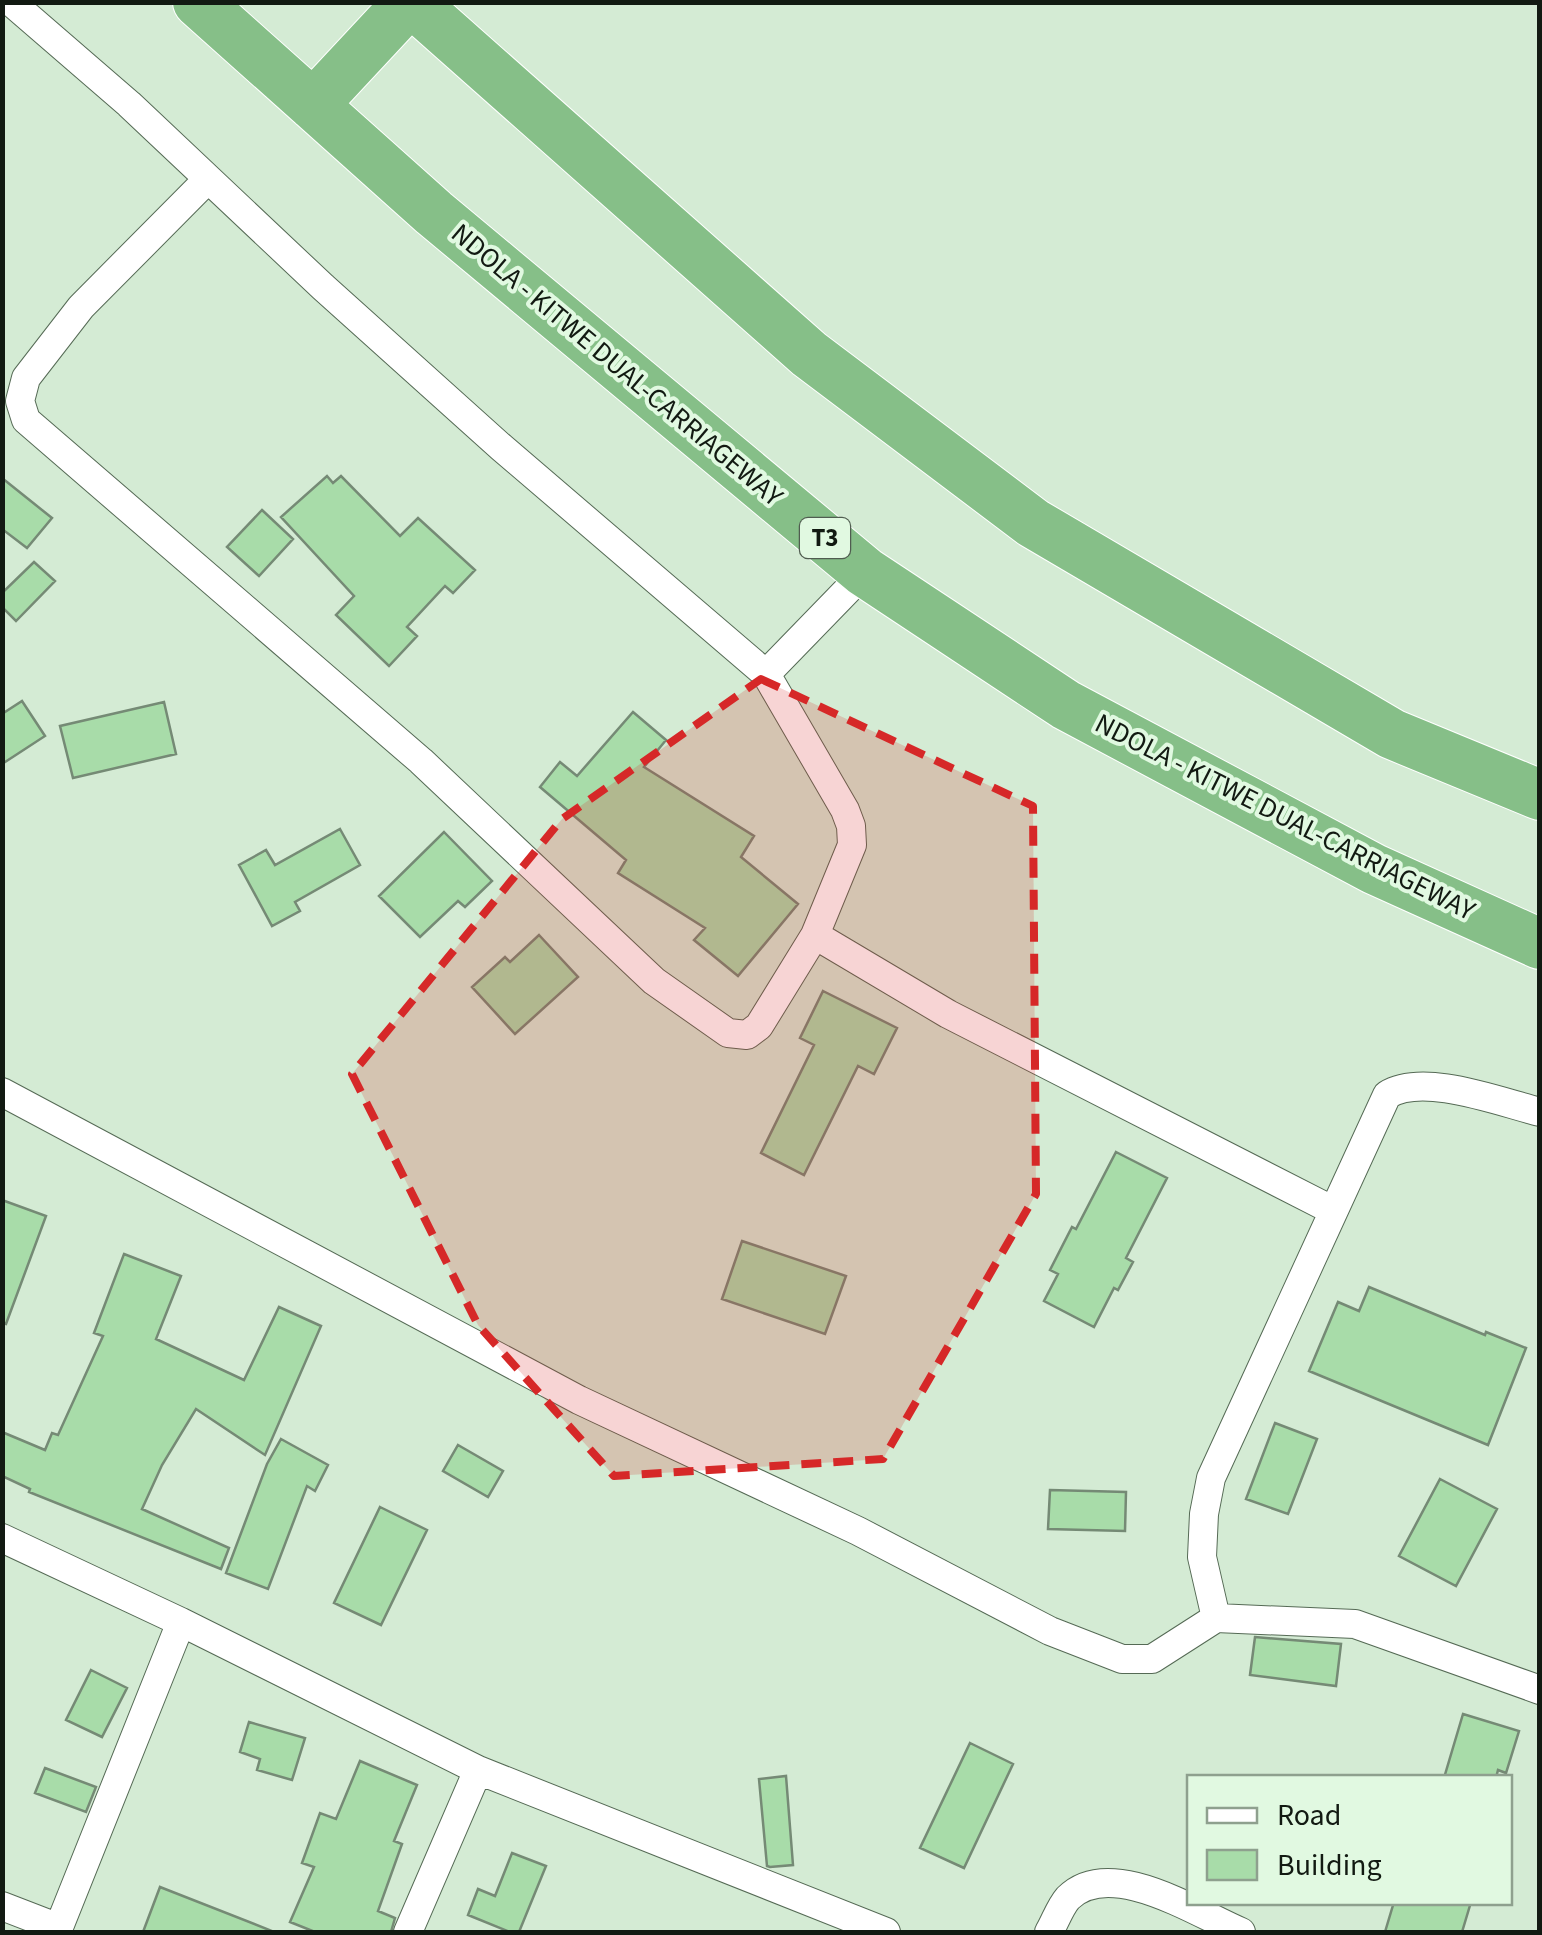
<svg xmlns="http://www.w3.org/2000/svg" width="1542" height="1935" font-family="'Source Sans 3',sans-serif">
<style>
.building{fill:#a8dca9;stroke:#758a75;stroke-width:2.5}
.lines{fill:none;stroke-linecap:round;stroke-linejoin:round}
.street-casing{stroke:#556a55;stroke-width:30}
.highway-casing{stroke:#fff;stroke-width:52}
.street{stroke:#fff;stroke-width:28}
.highway{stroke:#86bf88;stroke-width:50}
.marked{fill:#d62828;fill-opacity:0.2;stroke:#d62828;stroke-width:8;stroke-dasharray:20 12;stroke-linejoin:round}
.labels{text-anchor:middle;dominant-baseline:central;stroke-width:8;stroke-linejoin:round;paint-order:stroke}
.shield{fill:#e1f9e1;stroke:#505d50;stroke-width:2.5}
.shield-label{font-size:25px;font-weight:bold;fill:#121a12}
.street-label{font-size:28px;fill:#121a12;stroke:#e1f9e1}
</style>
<rect width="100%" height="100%" fill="#d4ebd4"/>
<path class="building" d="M 327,476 L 333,483 L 341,476 L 400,536 L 418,518 L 475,570 L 453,593 L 445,586 L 407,627 L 417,636 L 389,666 L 336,615 L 354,596 L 281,517 Z
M 2,478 L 52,518 L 27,548 L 2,529 Z
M 262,510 L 293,539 L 259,576 L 227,547 Z
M 34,562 L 55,581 L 16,621 L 2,607 L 2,593 Z
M 22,701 L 45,736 L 2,764 L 2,714 Z
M 164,702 L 176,754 L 73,778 L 60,726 Z
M 633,712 L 666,740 L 644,767 L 754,836 L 741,857 L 798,904 L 738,976 L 694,940 L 705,928 L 618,873 L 626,860 L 540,787 L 560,762 L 577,776 Z
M 340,829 L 360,865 L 295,902 L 300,911 L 272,926 L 239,865 L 266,850 L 275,865 Z
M 444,832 L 492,881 L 465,907 L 458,901 L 420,937 L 379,896 Z
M 539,935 L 578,977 L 515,1034 L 472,987 L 505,957 L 510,962 Z
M 823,991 L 897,1028 L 874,1074 L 858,1066 L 804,1175 L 761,1153 L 814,1045 L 800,1038 Z
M 1116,1152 L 1167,1178 L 1126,1258 L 1133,1262 L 1118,1290 L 1114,1288 L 1094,1327 L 1044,1301 L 1058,1274 L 1050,1270 L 1072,1227 L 1076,1229 Z
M 2,1200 L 46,1216 L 6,1324 L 2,1323 Z
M 742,1241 L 846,1276 L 825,1334 L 722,1299 Z
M 124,1254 L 181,1276 L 156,1339 L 244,1380 L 279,1307 L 321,1326 L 265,1455 L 196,1409 L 162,1465 L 142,1509 L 229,1548 L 221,1569 L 29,1492 L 30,1489 L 2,1476 L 2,1432 L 45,1450 L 52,1433 L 58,1435 L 103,1336 L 94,1333 Z
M 1369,1287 L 1485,1335 L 1486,1332 L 1526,1348 L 1488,1445 L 1309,1371 L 1338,1302 L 1359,1311 Z
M 1275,1423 L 1317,1439 L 1288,1514 L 1246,1499 Z
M 281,1439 L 328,1465 L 315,1491 L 307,1486 L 268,1589 L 226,1573 L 267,1464 Z
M 458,1445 L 503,1471 L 488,1497 L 443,1471 Z
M 1440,1479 L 1497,1509 L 1456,1586 L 1399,1556 Z
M 1050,1490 L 1126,1492 L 1125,1531 L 1048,1529 Z
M 380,1507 L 427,1530 L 381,1625 L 334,1603 Z
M 1255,1637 L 1341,1644 L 1336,1686 L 1250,1675 Z
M 91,1670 L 127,1688 L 102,1737 L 66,1720 Z
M 1463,1714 L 1519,1731 L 1506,1773 L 1498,1770 L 1496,1778 L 1444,1778 Z
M 249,1722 L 305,1738 L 292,1780 L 257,1770 L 260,1759 L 240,1752 Z
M 970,1743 L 1013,1764 L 964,1868 L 920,1848 Z
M 360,1761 L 417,1785 L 394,1841 L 402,1844 L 378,1911 L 395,1918 L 391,1932 L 315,1932 L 290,1922 L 314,1867 L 302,1863 L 320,1813 L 336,1819 Z
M 45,1768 L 96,1787 L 86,1812 L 35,1793 Z
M 786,1776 L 793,1865 L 770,1867 L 767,1866 L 759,1779 Z
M 512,1853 L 546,1866 L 519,1932 L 510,1932 L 468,1915 L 478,1889 L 495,1896 Z
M 160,1887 L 272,1931 L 272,1932 L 143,1932 Z
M 1394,1902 L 1471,1902 L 1462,1932 L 1385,1932 Z"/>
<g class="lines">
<defs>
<path id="street" d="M 11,2 L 129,104 L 323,287 L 501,447 L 766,674 L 865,572
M 208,179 L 81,307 L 26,378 L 20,401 L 26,420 L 421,761 L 654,981 L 728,1033 L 747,1035 L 759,1026 L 815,935 L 852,845 L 851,826 L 845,810 L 766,674
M 815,935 L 948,1014 L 1332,1210
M 2,1092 L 579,1400 L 858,1531 L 1050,1631 L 1122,1659 L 1152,1659 L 1216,1618 L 1355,1624 L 1540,1690
M 2,1538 L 181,1622 L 478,1770 L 886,1932
M 1216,1618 L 1202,1557 L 1204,1514 L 1211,1478 L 1387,1095 C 1423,1072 1500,1102 1540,1112
M 2,1906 L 59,1928
M 57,1932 L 181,1622
M 408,1932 L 478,1770
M 1049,1932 C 1055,1922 1060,1907 1068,1898 C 1110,1856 1196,1913 1241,1932"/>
<path id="highway" d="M 198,2 L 434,213 L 865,572 L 1066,705 L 1374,869 L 1540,944
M 412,2 L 809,354 L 1033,523 L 1392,734 L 1540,795
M 313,105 L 409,2"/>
</defs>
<use href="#street" class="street-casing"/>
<use href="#highway" class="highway-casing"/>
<use href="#street" class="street"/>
<use href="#highway" class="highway"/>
</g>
<path class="marked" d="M 761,679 L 1033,806 L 1036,1194 L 883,1459 L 614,1476 L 478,1325 L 352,1074 L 562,819 Z"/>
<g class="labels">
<rect class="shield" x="800" y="518" width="50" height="40" rx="8"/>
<g class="shield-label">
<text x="825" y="538">T3</text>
</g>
<g class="street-label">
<text transform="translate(617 365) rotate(40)">NDOLA - KITWE DUAL-CARRIAGEWAY</text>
<text transform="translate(1285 817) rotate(27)">NDOLA - KITWE DUAL-CARRIAGEWAY</text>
</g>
</g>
<rect width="1542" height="1935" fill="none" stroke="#121a12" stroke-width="10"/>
<rect x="1187" y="1775" width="325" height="130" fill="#e1f9e1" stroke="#8ea08e" stroke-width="2.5"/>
<rect x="1207" y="1808" width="50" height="15" fill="#ffffff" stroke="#8ea08e" stroke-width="2.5"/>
<text x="1277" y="1825" font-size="30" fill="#121a12">Road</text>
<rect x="1207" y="1850" width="50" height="30" fill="#a8dca9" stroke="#8ea08e" stroke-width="2.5"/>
<text x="1277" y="1875" font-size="30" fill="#121a12">Building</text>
</svg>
